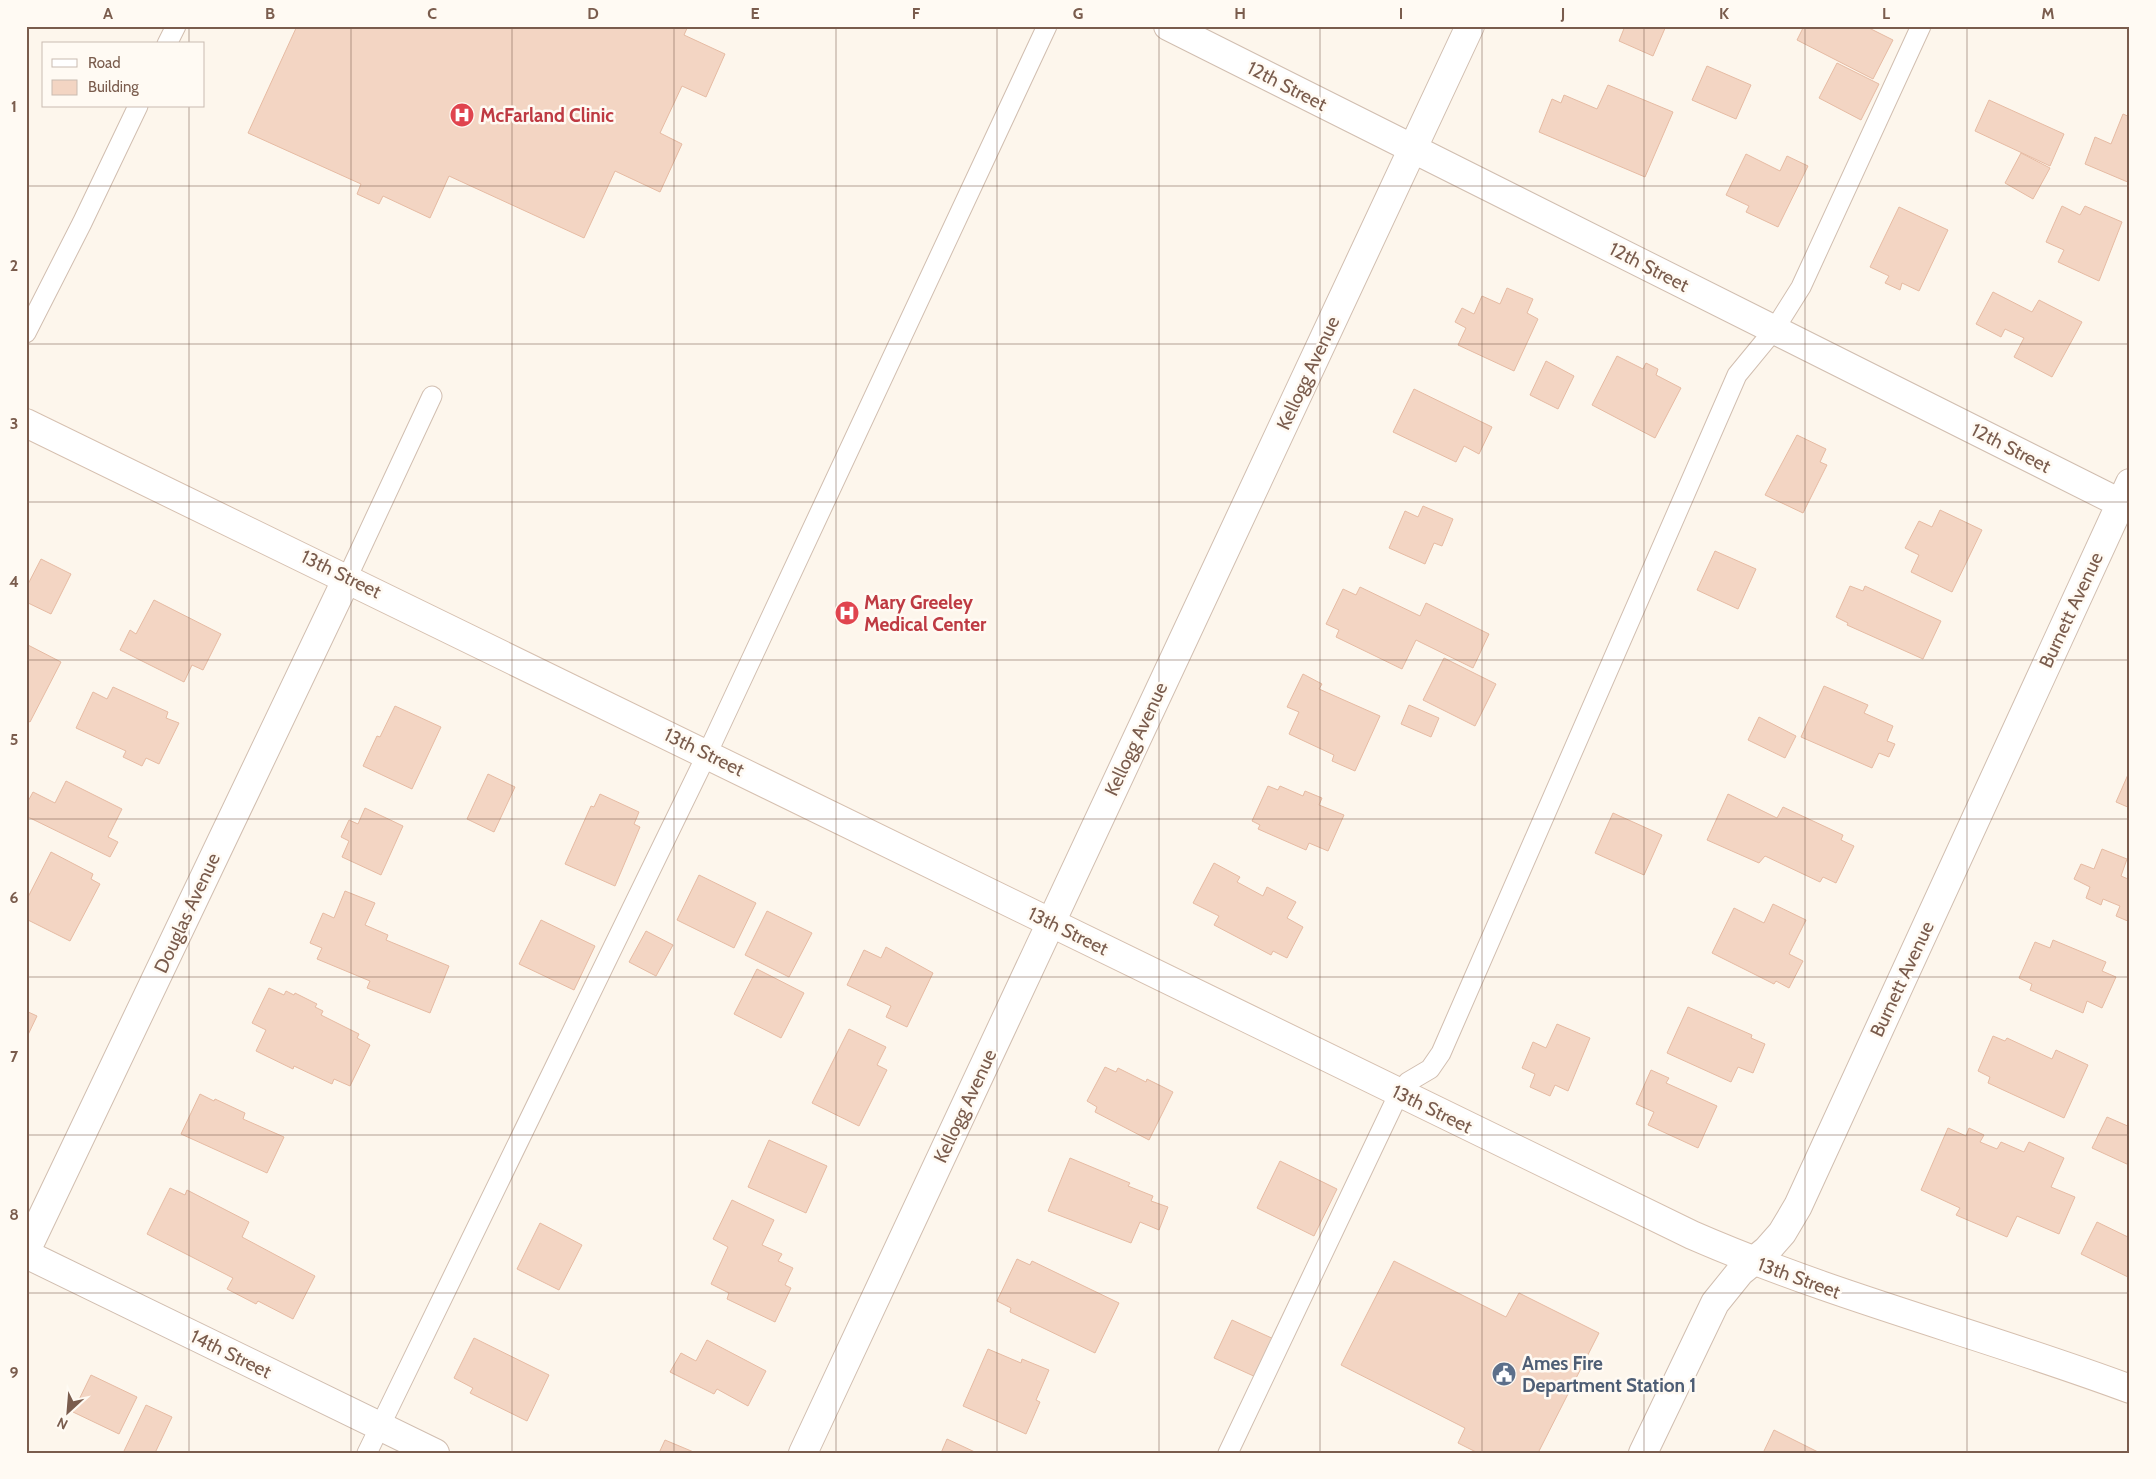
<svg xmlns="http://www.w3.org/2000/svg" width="2156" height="1479" font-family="Cabin,sans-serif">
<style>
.building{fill:#f3d5c3;stroke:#e6bba3}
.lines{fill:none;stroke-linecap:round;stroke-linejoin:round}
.lane-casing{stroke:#d1beb0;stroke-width:21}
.street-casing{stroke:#d1beb0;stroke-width:30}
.secondary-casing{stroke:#d6c0b0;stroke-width:30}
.lane{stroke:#fff;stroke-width:19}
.street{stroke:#fff;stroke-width:28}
.secondary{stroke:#fff;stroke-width:28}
.grid{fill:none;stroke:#7a5c4d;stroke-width:1;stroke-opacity:0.55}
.labels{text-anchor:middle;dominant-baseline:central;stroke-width:5;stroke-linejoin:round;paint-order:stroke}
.street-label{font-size:19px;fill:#7a5c4d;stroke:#fffaf3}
.health-label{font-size:19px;font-weight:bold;fill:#be3a42;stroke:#fffaf3;text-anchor:start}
.service-label{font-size:19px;font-weight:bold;fill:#4e5e75;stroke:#fffaf3;text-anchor:start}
.neatline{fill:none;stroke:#7a5c4d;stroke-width:2}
.grid-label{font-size:16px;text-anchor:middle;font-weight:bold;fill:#7a5c4d}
</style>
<rect width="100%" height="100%" fill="#fdf6ec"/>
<path class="building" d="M 297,26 L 688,26 L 684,35 L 725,54 L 706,97 L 682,86 L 660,133 L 682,144 L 660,192 L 615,171 L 584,238 L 449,176 L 430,218 L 383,196 L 379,204 L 357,194 L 361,184 L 248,133 Z
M 1625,26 L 1666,26 L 1653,56 L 1619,41 Z
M 1804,26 L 1865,26 L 1893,40 L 1873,79 L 1797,40 Z
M 1837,63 L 1879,84 L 1861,120 L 1819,98 Z
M 1707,66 L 1751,85 L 1736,119 L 1692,100 Z
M 1608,85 L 1673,112 L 1645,177 L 1539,132 L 1552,99 L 1561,103 L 1564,95 L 1597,109 Z
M 1989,100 L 2064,134 L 2050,166 L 1975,131 Z
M 2123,114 L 2130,117 L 2130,183 L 2085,164 L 2095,137 L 2111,144 Z
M 2021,153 L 2050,168 L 2033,199 L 2005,183 Z
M 1746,154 L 1780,171 L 1787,156 L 1808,166 L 1778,227 L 1746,212 L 1749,206 L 1726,195 Z
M 2062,206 L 2080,215 L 2085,206 L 2122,222 L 2099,281 L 2058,262 L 2064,250 L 2046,242 Z
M 1899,207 L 1948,230 L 1919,291 L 1902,283 L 1900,290 L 1885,283 L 1889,276 L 1870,267 Z
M 1507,288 L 1533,299 L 1527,313 L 1538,319 L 1514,371 L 1458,345 L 1466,328 L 1455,322 L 1462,308 L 1474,314 L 1482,296 L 1500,304 Z
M 1993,292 L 2032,312 L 2039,300 L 2082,322 L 2052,377 L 2014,357 L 2024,338 L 2005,329 L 2001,337 L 1976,324 Z
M 1617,356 L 1643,369 L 1646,363 L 1658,369 L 1656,375 L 1681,388 L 1655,438 L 1592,405 Z
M 1546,361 L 1574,376 L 1558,409 L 1530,395 Z
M 1414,389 L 1492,427 L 1479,454 L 1464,446 L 1456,462 L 1393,432 Z
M 1797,435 L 1826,449 L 1820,462 L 1827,465 L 1803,513 L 1765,495 Z
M 1423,506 L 1453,519 L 1442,546 L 1434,543 L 1425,564 L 1389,548 L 1405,511 L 1418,517 Z
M 1940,510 L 1982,530 L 1952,592 L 1911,572 L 1919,555 L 1905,548 L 1919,521 L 1932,527 Z
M 1715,551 L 1756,569 L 1738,609 L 1697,590 Z
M 41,559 L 71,574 L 51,614 L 26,602 L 26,588 Z
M 1850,586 L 1863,591 L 1865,586 L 1941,621 L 1923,659 L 1847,625 L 1848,623 L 1836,617 Z
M 1360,587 L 1420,616 L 1426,603 L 1489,634 L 1473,668 L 1416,640 L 1402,669 L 1336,637 L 1339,630 L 1326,624 L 1343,589 L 1356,595 Z
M 154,600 L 221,634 L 203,670 L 192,665 L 184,682 L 120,650 L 130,630 L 136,634 Z
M 26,644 L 61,662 L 30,722 L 26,720 Z
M 1444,658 L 1496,684 L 1475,726 L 1423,700 Z
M 1303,674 L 1322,684 L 1319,689 L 1380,716 L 1355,771 L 1332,761 L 1334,755 L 1289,734 L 1299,712 L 1287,707 Z
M 1824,686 L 1868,705 L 1864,713 L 1893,726 L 1887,741 L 1895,744 L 1889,757 L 1879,753 L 1872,768 L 1801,737 Z
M 113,687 L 168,712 L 166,718 L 179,723 L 159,764 L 146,758 L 142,766 L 123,757 L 126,751 L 76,728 L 93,692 L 107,699 Z
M 1409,705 L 1439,718 L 1431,737 L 1401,724 Z
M 395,706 L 441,727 L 412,789 L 363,766 L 377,736 L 380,737 Z
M 1759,717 L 1796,736 L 1785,758 L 1748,740 Z
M 2130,770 L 2130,808 L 2116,802 Z
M 488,774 L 515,787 L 494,832 L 467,819 Z
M 66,781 L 122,809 L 108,837 L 118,842 L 110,857 L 26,816 L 26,805 L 33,792 L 55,803 Z
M 1268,786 L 1278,790 L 1280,786 L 1303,796 L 1305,791 L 1322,798 L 1319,805 L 1344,815 L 1328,851 L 1309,843 L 1306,850 L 1258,829 L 1260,825 L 1252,821 Z
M 600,794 L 639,812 L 634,824 L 640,827 L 615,886 L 565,864 L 591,806 L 594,807 Z
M 1728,794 L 1777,818 L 1783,807 L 1843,835 L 1841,840 L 1854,846 L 1836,883 L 1823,877 L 1820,882 L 1765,856 L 1759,863 L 1707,840 Z
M 365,808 L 403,826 L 381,875 L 342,857 L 349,841 L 341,837 L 349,820 L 358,824 Z
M 1613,813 L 1662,835 L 1644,875 L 1595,853 Z
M 2102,849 L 2127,859 L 2121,876 L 2128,879 L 2130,876 L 2130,922 L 2116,916 L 2120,906 L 2103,899 L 2101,905 L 2086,898 L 2090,887 L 2074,879 L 2081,864 L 2094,869 Z
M 51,852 L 93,874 L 91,879 L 100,884 L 70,941 L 26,919 L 26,901 Z
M 1214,863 L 1240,877 L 1237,882 L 1263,896 L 1267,887 L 1296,902 L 1287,918 L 1303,927 L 1287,958 L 1273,951 L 1271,955 L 1214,925 L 1219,916 L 1193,903 Z
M 699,875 L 756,903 L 734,948 L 677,920 Z
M 345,891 L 375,903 L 365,925 L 388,935 L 386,940 L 449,966 L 430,1013 L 367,988 L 370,981 L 317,959 L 322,948 L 310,943 L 323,913 L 334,918 Z
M 1773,904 L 1806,920 L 1789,954 L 1803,961 L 1789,988 L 1776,981 L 1774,984 L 1712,953 L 1734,908 L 1764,923 Z
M 767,911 L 812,933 L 789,977 L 745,955 Z
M 541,920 L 595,946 L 574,990 L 519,964 Z
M 646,931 L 673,945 L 656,976 L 629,962 Z
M 2053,940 L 2106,962 L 2102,971 L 2116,977 L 2102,1008 L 2087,1001 L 2083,1013 L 2030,990 L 2032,984 L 2019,978 L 2035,942 L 2050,948 Z
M 886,947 L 933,973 L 907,1027 L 886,1017 L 891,1006 L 847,985 L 864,950 L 881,958 Z
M 757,969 L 804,993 L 781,1038 L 734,1014 Z
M 269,988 L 284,995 L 286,991 L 294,995 L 295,993 L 317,1004 L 315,1007 L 323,1011 L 321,1015 L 359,1034 L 357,1038 L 370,1045 L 350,1086 L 334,1079 L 332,1084 L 294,1066 L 293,1069 L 256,1051 L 266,1030 L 252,1023 Z
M 1688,1007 L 1752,1035 L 1751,1038 L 1765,1044 L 1753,1073 L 1738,1067 L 1731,1082 L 1667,1053 Z
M 26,1011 L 37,1016 L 26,1039 Z
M 1557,1024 L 1590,1038 L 1568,1091 L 1555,1085 L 1550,1096 L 1530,1087 L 1535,1074 L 1522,1068 L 1533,1042 L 1546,1048 Z
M 849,1029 L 886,1047 L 877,1065 L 887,1070 L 859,1126 L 812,1103 Z
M 1993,1036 L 2005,1041 L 2007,1038 L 2052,1059 L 2056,1050 L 2088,1065 L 2064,1118 L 1988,1083 L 1990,1077 L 1978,1071 Z
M 1105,1067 L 1116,1072 L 1118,1068 L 1146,1082 L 1147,1079 L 1173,1092 L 1149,1140 L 1095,1112 L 1097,1107 L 1087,1101 Z
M 1651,1070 L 1669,1078 L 1666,1083 L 1717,1106 L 1698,1148 L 1648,1125 L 1654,1112 L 1636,1104 Z
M 200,1094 L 214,1101 L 215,1099 L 245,1113 L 243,1119 L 284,1137 L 267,1173 L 181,1134 Z
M 2107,1117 L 2130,1127 L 2129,1165 L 2092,1148 Z
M 1948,1128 L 1966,1136 L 1969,1128 L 1984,1135 L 1980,1142 L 1997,1149 L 2001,1142 L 2024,1152 L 2029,1142 L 2064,1158 L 2051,1187 L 2075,1197 L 2059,1234 L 2017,1216 L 2007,1237 L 1956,1215 L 1960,1208 L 1921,1190 Z
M 769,1140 L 827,1166 L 806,1213 L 748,1187 Z
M 1070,1158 L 1130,1183 L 1128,1186 L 1153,1196 L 1151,1201 L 1168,1207 L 1159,1230 L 1140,1222 L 1131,1243 L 1048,1211 Z
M 1280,1161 L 1337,1189 L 1314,1236 L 1257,1208 Z
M 170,1188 L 185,1195 L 187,1190 L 249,1222 L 242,1237 L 315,1276 L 293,1319 L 258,1301 L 256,1304 L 227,1289 L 233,1278 L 147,1234 Z
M 732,1200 L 774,1220 L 762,1245 L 782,1254 L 778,1261 L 793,1268 L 785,1285 L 791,1288 L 775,1322 L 727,1299 L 729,1293 L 711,1284 L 728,1247 L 713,1239 Z
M 2097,1222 L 2130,1238 L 2130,1278 L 2081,1254 Z
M 540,1223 L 582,1245 L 559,1290 L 517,1269 Z
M 1017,1259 L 1030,1265 L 1032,1261 L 1119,1303 L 1095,1353 L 1010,1312 L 1011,1308 L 997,1301 Z
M 1394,1261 L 1506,1317 L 1519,1293 L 1599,1333 L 1538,1453 L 1478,1453 L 1458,1443 L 1465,1428 L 1341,1365 Z
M 1232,1320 L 1276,1340 L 1258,1378 L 1214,1358 Z
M 474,1338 L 549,1375 L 527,1421 L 470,1393 L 473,1388 L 454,1378 Z
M 707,1340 L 766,1371 L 748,1406 L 717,1389 L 714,1394 L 670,1372 L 681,1353 L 696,1361 Z
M 988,1349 L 1021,1363 L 1022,1359 L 1049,1370 L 1036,1400 L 1040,1402 L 1026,1434 L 963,1406 Z
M 91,1375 L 137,1397 L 119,1434 L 73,1412 Z
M 146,1405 L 172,1417 L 155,1453 L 127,1453 L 124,1451 Z
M 1774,1430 L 1820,1453 L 1763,1453 Z
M 947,1439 L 977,1453 L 941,1453 Z
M 665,1440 L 696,1453 L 659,1453 Z"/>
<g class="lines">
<defs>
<path id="lane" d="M 167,44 L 176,26
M 26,333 L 82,223 L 138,106
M 348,576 L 432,396
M 367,1453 L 707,754 L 1047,26
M 1228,1453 L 1399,1093 L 1408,1082 L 1430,1069 L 1441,1053 L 1737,375 L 1774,330 L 1801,287 L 1921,26"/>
<path id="street" d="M 1168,26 L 2130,508
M 26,1251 L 348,576
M 26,1254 L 435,1453
M 803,1453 L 1470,26
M 1643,1453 L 1715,1303 L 1740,1272 L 1767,1250 L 1782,1233 L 1798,1206 L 2130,483"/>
<path id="secondary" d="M 26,423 C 584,690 1136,966 1692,1235 C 1834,1297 1985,1335 2130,1389"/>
</defs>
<use href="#lane" class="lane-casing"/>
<use href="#street" class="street-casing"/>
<use href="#secondary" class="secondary-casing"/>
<use href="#lane" class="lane"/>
<use href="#street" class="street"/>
<use href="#secondary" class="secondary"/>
</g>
<path class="grid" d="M 189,26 L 189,44M 351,26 L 351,1453M 512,26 L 512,1453M 674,26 L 674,1453M 836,26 L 836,1453M 997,26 L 997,1453M 1159,26 L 1159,1453M 1320,26 L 1320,1453M 1482,26 L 1482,1453M 1644,26 L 1644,1453M 1805,26 L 1805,1453M 1967,26 L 1967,1453M 189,106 L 189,1453M 26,186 L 2130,186M 26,344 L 2130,344M 26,502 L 2130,502M 26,660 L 2130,660M 26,819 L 2130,819M 26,977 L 2130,977M 26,1135 L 2130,1135M 26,1293 L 2130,1293"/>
<defs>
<symbol id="hospital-disc" viewBox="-11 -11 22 22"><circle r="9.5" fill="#e0444e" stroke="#fffaf3"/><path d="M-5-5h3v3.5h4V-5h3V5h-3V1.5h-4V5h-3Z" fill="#fff"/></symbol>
<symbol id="civic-disc" viewBox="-11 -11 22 22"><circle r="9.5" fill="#5c6f8a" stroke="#fffaf3"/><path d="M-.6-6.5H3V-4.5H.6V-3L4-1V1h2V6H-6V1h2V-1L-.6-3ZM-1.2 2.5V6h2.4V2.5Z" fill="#fff"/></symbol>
</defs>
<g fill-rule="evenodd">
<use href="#hospital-disc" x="448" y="101" width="28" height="28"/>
<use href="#hospital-disc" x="833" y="599" width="28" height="28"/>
<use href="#civic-disc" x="1490" y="1360" width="28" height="28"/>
</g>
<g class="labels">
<g class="street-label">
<text transform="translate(1287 86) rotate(27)">12th Street</text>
<text transform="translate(1649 267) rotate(27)">12th Street</text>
<text transform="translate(1308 373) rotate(-65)">Kellogg Avenue</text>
<text transform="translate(2011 448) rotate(27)">12th Street</text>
<text transform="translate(341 574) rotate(26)">13th Street</text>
<text transform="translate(2071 610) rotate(-65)">Burnett Avenue</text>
<text transform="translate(1136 739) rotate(-65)">Kellogg Avenue</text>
<text transform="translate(704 752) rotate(26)">13th Street</text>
<text transform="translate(187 913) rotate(-65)">Douglas Avenue</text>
<text transform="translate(1068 931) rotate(26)">13th Street</text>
<text transform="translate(1902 979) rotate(-65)">Burnett Avenue</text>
<text transform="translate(965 1106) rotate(-65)">Kellogg Avenue</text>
<text transform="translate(1432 1109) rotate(26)">13th Street</text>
<text transform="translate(1799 1278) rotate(20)">13th Street</text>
<text transform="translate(231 1354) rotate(26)">14th Street</text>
</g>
<g class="health-label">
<text x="480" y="115">McFarland Clinic</text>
<text x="864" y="602">Mary Greeley<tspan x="864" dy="22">Medical Center</tspan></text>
</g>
<g class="service-label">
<text x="1522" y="1363">Ames Fire<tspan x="1522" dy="22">Department Station 1</tspan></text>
</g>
</g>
<rect width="2156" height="1479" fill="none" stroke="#fffaf3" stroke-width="55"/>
<rect x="42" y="42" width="162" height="65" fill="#fffaf3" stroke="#cabbb1"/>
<rect x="52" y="59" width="25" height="8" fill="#ffffff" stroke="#cabbb1"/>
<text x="88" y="68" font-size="15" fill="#7a5c4d">Road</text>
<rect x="52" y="80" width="25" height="15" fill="#f3d5c3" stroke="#cabbb1"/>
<text x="88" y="92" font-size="15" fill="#7a5c4d">Building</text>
<g transform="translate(68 1412) rotate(206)" stroke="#fffaf3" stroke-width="4" paint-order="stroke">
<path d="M0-4L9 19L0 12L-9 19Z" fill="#7a5c4d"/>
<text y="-8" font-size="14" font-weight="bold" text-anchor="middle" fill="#7a5c4d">N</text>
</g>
<rect x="28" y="28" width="2100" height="1424" class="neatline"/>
<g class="grid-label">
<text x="108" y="19">A</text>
<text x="270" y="19">B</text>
<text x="432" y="19">C</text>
<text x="593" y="19">D</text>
<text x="755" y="19">E</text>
<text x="916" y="19">F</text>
<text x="1078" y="19">G</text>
<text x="1240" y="19">H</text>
<text x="1401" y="19">I</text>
<text x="1563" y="19">J</text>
<text x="1724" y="19">K</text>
<text x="1886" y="19">L</text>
<text x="2048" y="19">M</text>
<text x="14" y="112">1</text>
<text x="14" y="271">2</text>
<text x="14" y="429">3</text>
<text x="14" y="587">4</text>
<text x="14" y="745">5</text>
<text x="14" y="903">6</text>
<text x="14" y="1062">7</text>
<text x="14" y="1220">8</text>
<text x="14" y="1378">9</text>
</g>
</svg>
